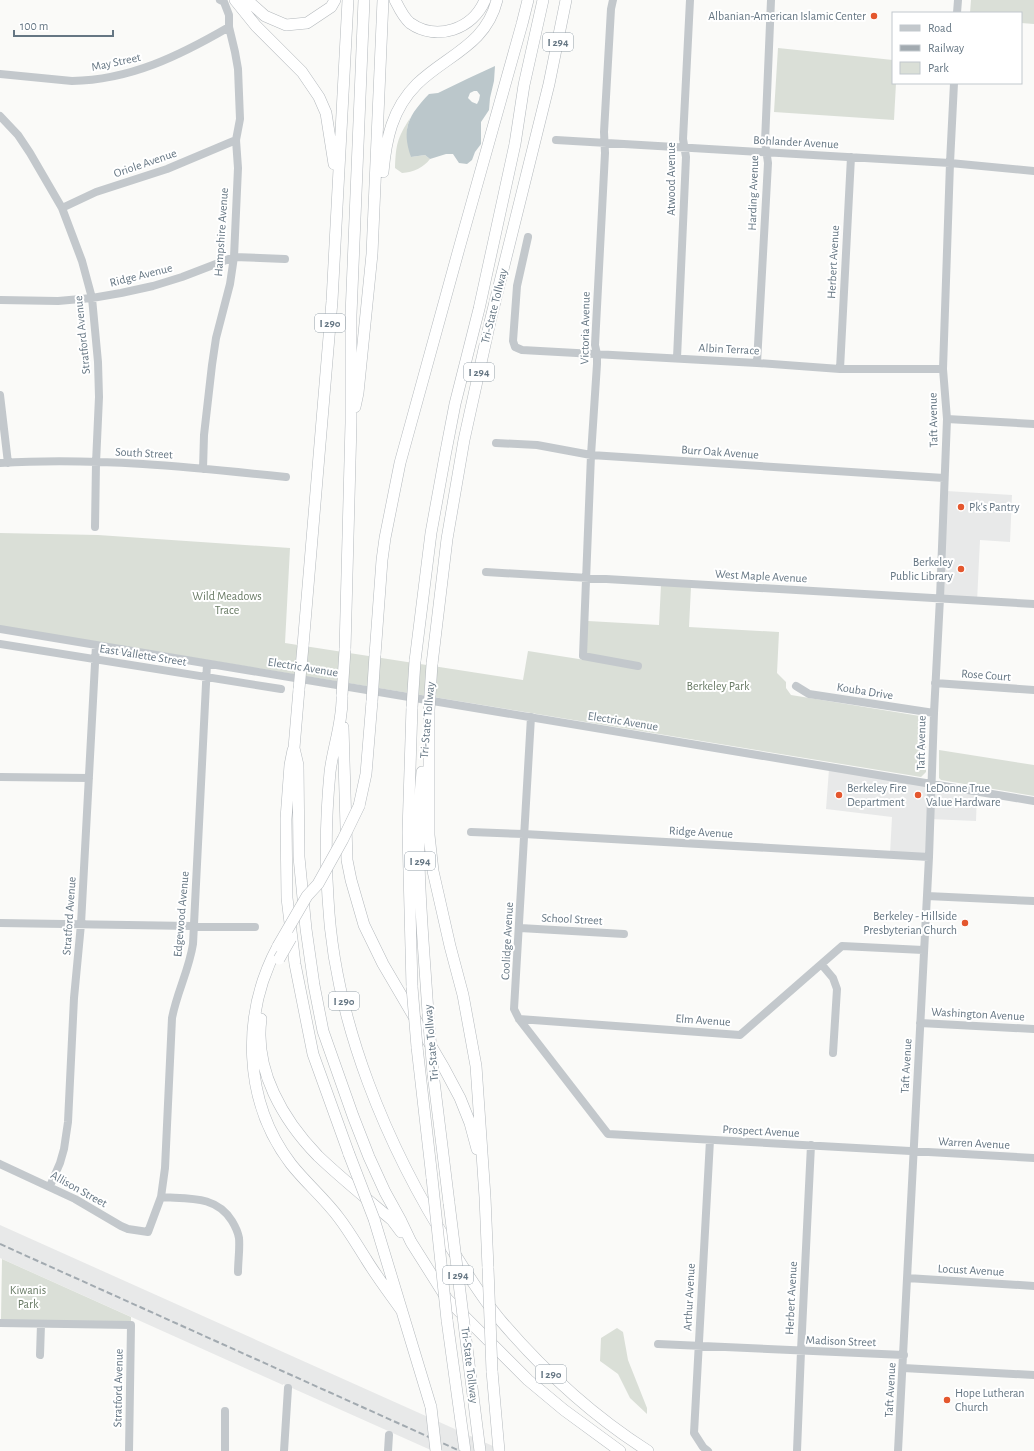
<svg xmlns="http://www.w3.org/2000/svg" width="1034" height="1451" font-family="'Alegreya Sans',sans-serif">
<style>
.built{fill:#e8e9e9}
.green{fill:#dadfd7}
.water{fill:#bbc7cb;fill-rule:evenodd}
.lines{fill:none;stroke-linecap:round;stroke-linejoin:round}
.highway-casing{stroke:#b4b9bd;stroke-width:12}
.minor{stroke:#c3c8cc;stroke-width:8}
.highway{stroke:#fff;stroke-width:11}
.rail{stroke:#a2aab0;stroke-width:2;stroke-dasharray:6 3;stroke-linecap:butt}
.highway-bridge-casing{stroke:#b4b9bd;stroke-width:12;stroke-linecap:butt}
.highway-bridge{stroke:#fff;stroke-width:11}
.poi-dot{fill:#e4572e;stroke:#fff;stroke-width:1.5}
.labels{text-anchor:middle;dominant-baseline:central;stroke-width:4;stroke-linejoin:round;paint-order:stroke}
.shield{fill:#fff;stroke:#939fa8;stroke-width:1}
.shield-label{font-size:11px;font-weight:bold;fill:#657683}
.poi-label{font-size:12px;fill:#657683;stroke:#fff;text-anchor:start}
.street-label{font-size:12px;fill:#657683;stroke:#fff}
.park-label{font-size:12px;fill:#687a64;stroke:#fff}
</style>
<rect width="100%" height="100%" fill="#fafaf8"/>
<path class="built" d="M 946,491 L 1012,495 L 1010,542 L 980,540 L 977,602 L 941,600 Z
M 829,769 L 977,793 L 976,821 L 929,819 L 928,856 L 890,854 L 892,817 L 826,809 Z
M 0,1225 L 504,1451 L 433,1451 L 283,1384 L 283,1385 L 0,1258 Z"/>
<path class="green" d="M 971,0 L 1034,0 L 1034,24 L 1021,23 L 1021,13 L 970,13 Z
M 778,48 L 893,60 L 893,83 L 896,83 L 894,120 L 774,112 Z
M 410,118 L 407,128 L 411,157 L 425,155 L 430,159 C 423,168 414,172 402,173 L 395,168 C 396,144 397,139 410,118 Z
M 0,533 L 98,535 L 290,548 L 285,643 L 523,680 L 528,651 L 585,660 L 588,621 L 659,625 L 661,585 L 691,587 L 689,627 L 779,632 L 777,673 L 786,682 L 786,688 L 791,695 L 926,717 L 926,772 L 921,777 L 0,626 Z
M 939,750 L 1034,765 L 1034,796 L 941,780 L 939,778 Z
M 2,1259 L 131,1317 L 131,1322 L 1,1320 Z
M 617,1328 L 623,1332 L 628,1360 L 647,1408 L 647,1414 L 630,1398 L 618,1374 L 600,1361 L 601,1338 Z"/>
<path class="water" d="M 495,66 L 494,81 L 490,98 L 489,110 L 481,122 L 481,144 L 475,152 L 472,160 L 467,164 L 459,163 L 453,154 L 446,154 L 430,159 L 425,155 L 411,157 C 401,128 409,115 429,94 L 438,93 L 469,78 ZM 474,91 L 477,91 L 480,95 L 479,100 L 477,104 L 472,102 L 468,98 L 470,93 Z"/>
<g class="lines">
<defs>
<path id="highway" d="M 235,0 L 256,26 L 302,72 L 319,97 L 326,113 L 334,164
M 247,0 L 265,16 L 286,25 L 307,23 L 331,7 L 335,0
M 395,0 C 399,8 403,17 410,23 C 437,42 473,29 485,0
M 383,172 C 386,139 392,109 417,84 C 447,55 486,45 497,0
M 355,407 L 358,393 L 372,254 L 383,0
M 303,646 L 332,301 L 348,0
M 345,650 L 351,423 L 351,315 L 364,0
M 375,655 L 382,560 L 385,538 L 400,463 L 460,245 L 522,24 L 528,0
M 415,661 L 431,533 L 445,456 L 455,404 L 479,309 L 515,144 L 524,85 L 543,0
M 432,664 L 447,539 L 464,440 L 490,322 L 549,84 L 566,0
M 299,689 L 294,748 L 298,765 L 299,857 L 306,929 L 314,985 L 323,1031 L 353,1116 L 369,1157 L 385,1192 L 401,1221 L 411,1242 L 447,1299 L 528,1380 L 564,1410 L 620,1451
M 342,695 C 343,721 333,747 330,772 C 326,814 325,856 328,898 C 334,1021 387,1148 453,1251 C 468,1275 483,1300 502,1322 C 544,1371 593,1416 648,1451
M 412,707 L 408,832 L 412,987
M 429,710 L 429,835 L 433,871 L 450,946 L 463,995 L 476,1066 L 485,1197 L 488,1268
M 343,727 L 347,860 L 351,880 L 364,925 L 383,964 L 444,1068 L 460,1098 L 470,1123 L 477,1149
M 293,750 L 290,765 L 286,819 L 287,898 L 295,964 L 313,1054 L 349,1154
M 422,772 C 414,852 423,933 428,1013
M 359,806 L 366,774 L 372,701
M 278,946 C 241,1015 243,1101 291,1164 C 306,1183 325,1199 339,1218 C 349,1231 357,1245 366,1259 C 377,1277 390,1294 402,1311
M 261,1019 C 254,1070 283,1120 318,1156 C 341,1178 367,1199 392,1220 L 401,1232
M 417,1047 L 432,1178
M 433,1073 L 449,1203
M 374,1219 L 431,1407
M 447,1320 L 465,1451
M 467,1348 L 480,1451
M 492,1371 L 499,1451"/>
</defs>
<use href="#highway" class="highway-casing"/>
<path class="minor" d="M 613,0 L 611,9 L 604,132 L 605,153 L 595,345 L 597,354 L 597,364 L 591,455 L 583,656 L 638,666
M 957,13 L 958,0
M 0,74 L 72,81 C 130,80 179,56 229,27
M 0,116 L 18,135 L 30,153 L 62,208 L 82,261 L 92,298 L 98,362 L 99,397 L 96,463 L 95,527
M 556,140 L 950,163 L 1034,171
M 62,208 L 96,192 L 167,169 L 236,140
M 528,237 L 517,286 L 513,341 L 515,347 L 522,350 L 757,363 L 840,369 L 943,369
M 0,300 L 58,301 L 92,298 L 121,293 L 153,286 L 182,277 L 234,257 L 285,259
M 677,358 L 686,157 L 683,139 L 690,0
M 757,363 L 768,163 L 765,142 L 771,0
M 840,369 L 851,157
M 0,395 L 8,463
M 947,419 L 1034,424
M 496,443 L 537,445 L 591,455 L 944,478
M 0,463 C 95,457 191,467 286,477
M 203,469 L 204,435 L 212,365 L 216,338 L 230,284 L 234,257 L 238,168 L 236,140 L 240,119 L 238,69 L 235,52 L 229,27 L 229,15 L 224,2 L 220,0
M 486,572 L 1034,604
M 0,629 L 1034,801
M 0,644 L 281,689
M 935,683 L 1034,690
M 796,686 L 809,694 L 934,713
M 531,717 L 514,1009 L 519,1019 L 608,1134 L 1034,1158
M 0,777 L 89,778
M 471,832 L 524,834 L 929,857
M 927,896 L 1034,901
M 0,923 L 255,927
M 520,928 L 624,934
M 822,965 L 833,978 L 837,989 L 833,1053
M 519,1019 L 740,1035 L 842,946 L 923,950
M 920,1023 L 1034,1029
M 0,1164 L 75,1199 L 121,1226 L 128,1229 L 148,1232 L 161,1197 L 165,1168 L 172,1018 C 177,992 189,970 193,944 L 207,664
M 50,1186 L 60,1163 L 64,1149 L 68,1122 L 74,998 L 81,924 L 96,645
M 161,1197 C 188,1199 216,1195 232,1221 C 235,1226 238,1232 239,1238 C 240,1249 238,1261 238,1272
M 907,1278 L 1034,1286
M 0,1323 L 131,1325 L 129,1451
M 658,1344 L 904,1355
M 40,1355 L 41,1324
M 903,1368 L 1034,1375
M 225,1451 L 225,1411
M 284,1451 L 288,1388
M 388,1451 L 389,1435
M 708,1451 L 703,1447 L 694,1433 L 710,1140
M 797,1451 L 801,1351 L 811,1145
M 898,1451 L 929,857 L 934,713 L 940,598 L 947,419 L 943,369 L 950,163 L 954,83"/>
<use href="#highway" class="highway"/>
<path class="rail" d="M 0,1244 L 460,1451"/>
<defs>
<path id="highway-bridge" d="M 299,689 L 303,646
M 342,695 L 345,650
M 372,701 L 375,655
M 412,707 L 415,661
M 429,710 L 432,664
M 278,946 L 307,896 L 318,884 L 343,839 L 359,806
M 279,959 L 291,938
M 412,987 L 417,1047
M 428,1013 L 433,1073
M 349,1154 L 374,1219
M 432,1178 L 447,1320
M 449,1203 L 467,1348
M 488,1268 L 492,1371
M 431,1407 L 436,1451"/>
</defs>
<use href="#highway-bridge" class="highway-bridge-casing"/>
<use href="#highway-bridge" class="highway-bridge"/>
</g>
<g class="poi-dot">
<circle cx="874" cy="16" r="4"/>
<circle cx="961" cy="507" r="4"/>
<circle cx="961" cy="569" r="4"/>
<circle cx="839" cy="795" r="4"/>
<circle cx="918" cy="795" r="4"/>
<circle cx="965" cy="923" r="4"/>
<circle cx="947" cy="1400" r="4"/>
</g>
<g class="labels">
<g class="shield">
<rect x="543" y="33" width="30" height="18" rx="3"/>
<rect x="315" y="314" width="30" height="18" rx="3"/>
<rect x="464" y="363" width="30" height="18" rx="3"/>
<rect x="405" y="852" width="30" height="18" rx="3"/>
<rect x="329" y="992" width="30" height="18" rx="3"/>
<rect x="443" y="1266" width="30" height="18" rx="3"/>
<rect x="536" y="1365" width="30" height="18" rx="3"/>
</g>
<g class="shield-label">
<text x="558" y="42">I 294</text>
<text x="330" y="323">I 290</text>
<text x="479" y="372">I 294</text>
<text x="420" y="861">I 294</text>
<text x="344" y="1001">I 290</text>
<text x="458" y="1275">I 294</text>
<text x="551" y="1374">I 290</text>
</g>
<g class="poi-label">
<text x="866" y="16" text-anchor="end">Albanian-American Islamic Center</text>
<text x="969" y="507">Pk's Pantry</text>
<text x="953" y="562" text-anchor="end">Berkeley<tspan x="953" dy="14">Public Library</tspan></text>
<text x="847" y="788">Berkeley Fire<tspan x="847" dy="14">Department</tspan></text>
<text x="926" y="788">LeDonne True<tspan x="926" dy="14">Value Hardware</tspan></text>
<text x="957" y="916" text-anchor="end">Berkeley - Hillside<tspan x="957" dy="14">Presbyterian Church</tspan></text>
<text x="955" y="1393">Hope Lutheran<tspan x="955" dy="14">Church</tspan></text>
</g>
<g class="street-label">
<text transform="translate(116 62) rotate(-12)">May Street</text>
<text transform="translate(796 142) rotate(3)">Bohlander Avenue</text>
<text transform="translate(145 163) rotate(-19)">Oriole Avenue</text>
<text transform="translate(671 179) rotate(-90)">Atwood Avenue</text>
<text transform="translate(753 193) rotate(-88)">Harding Avenue</text>
<text transform="translate(221 232) rotate(-86)">Hampshire Avenue</text>
<text transform="translate(833 262) rotate(-87)">Herbert Avenue</text>
<text transform="translate(141 275) rotate(-14)">Ridge Avenue</text>
<text transform="translate(494 306) rotate(-76)">Tri-State Tollway</text>
<text transform="translate(585 328) rotate(-89)">Victoria Avenue</text>
<text transform="translate(82 335) rotate(-96)">Stratford Avenue</text>
<text transform="translate(729 349) rotate(3)">Albin Terrace</text>
<text transform="translate(933 420) rotate(-91)">Taft Avenue</text>
<text transform="translate(720 452) rotate(4)">Burr Oak Avenue</text>
<text transform="translate(144 453) rotate(3)">South Street</text>
<text transform="translate(761 576) rotate(3)">West Maple Avenue</text>
<text transform="translate(143 655) rotate(9)">East Vallette Street</text>
<text transform="translate(303 667) rotate(9)">Electric Avenue</text>
<text transform="translate(986 675) rotate(4)">Rose Court</text>
<text transform="translate(865 691) rotate(9)">Kouba Drive</text>
<text transform="translate(427 720) rotate(-85)">Tri-State Tollway</text>
<text transform="translate(623 721) rotate(9)">Electric Avenue</text>
<text transform="translate(921 743) rotate(-89)">Taft Avenue</text>
<text transform="translate(701 832) rotate(3)">Ridge Avenue</text>
<text transform="translate(181 914) rotate(-85)">Edgewood Avenue</text>
<text transform="translate(69 916) rotate(-86)">Stratford Avenue</text>
<text transform="translate(572 919) rotate(3)">School Street</text>
<text transform="translate(507 941) rotate(-87)">Coolidge Avenue</text>
<text transform="translate(978 1014) rotate(3)">Washington Avenue</text>
<text transform="translate(703 1020) rotate(4)">Elm Avenue</text>
<text transform="translate(431 1043) rotate(-95)">Tri-State Tollway</text>
<text transform="translate(906 1066) rotate(-87)">Taft Avenue</text>
<text transform="translate(761 1131) rotate(3)">Prospect Avenue</text>
<text transform="translate(974 1143) rotate(3)">Warren Avenue</text>
<text transform="translate(79 1189) rotate(29)">Allison Street</text>
<text transform="translate(971 1270) rotate(3)">Locust Avenue</text>
<text transform="translate(689 1297) rotate(-87)">Arthur Avenue</text>
<text transform="translate(791 1298) rotate(-87)">Herbert Avenue</text>
<text transform="translate(841 1341) rotate(2)">Madison Street</text>
<text transform="translate(470 1365) rotate(83)">Tri-State Tollway</text>
<text transform="translate(118 1388) rotate(-89)">Stratford Avenue</text>
<text transform="translate(890 1390) rotate(-87)">Taft Avenue</text>
</g>
<g class="park-label">
<text x="227" y="596">Wild Meadows<tspan x="227" dy="14">Trace</tspan></text>
<text x="718" y="686">Berkeley Park</text>
<text x="28" y="1290">Kiwanis<tspan x="28" dy="14">Park</tspan></text>
</g>
</g>
<rect x="892" y="12" width="130" height="72" fill="#ffffff" stroke="#c1c8cd"/>
<rect x="900" y="25" width="20" height="6" fill="#c3c8cc" stroke="#c1c8cd"/>
<text x="928" y="32" font-size="12" fill="#657683">Road</text>
<rect x="900" y="45" width="20" height="6" fill="#a2aab0" stroke="#c1c8cd"/>
<text x="928" y="52" font-size="12" fill="#657683">Railway</text>
<rect x="900" y="62" width="20" height="12" fill="#dadfd7" stroke="#c1c8cd"/>
<text x="928" y="72" font-size="12" fill="#657683">Park</text>
<path d="M14 30v6h99v-6" fill="none" stroke="#657683" stroke-width="2"/>
<text x="20" y="30" font-size="12" fill="#657683" stroke="#ffffff" stroke-width="3" paint-order="stroke">100 m</text>
</svg>
